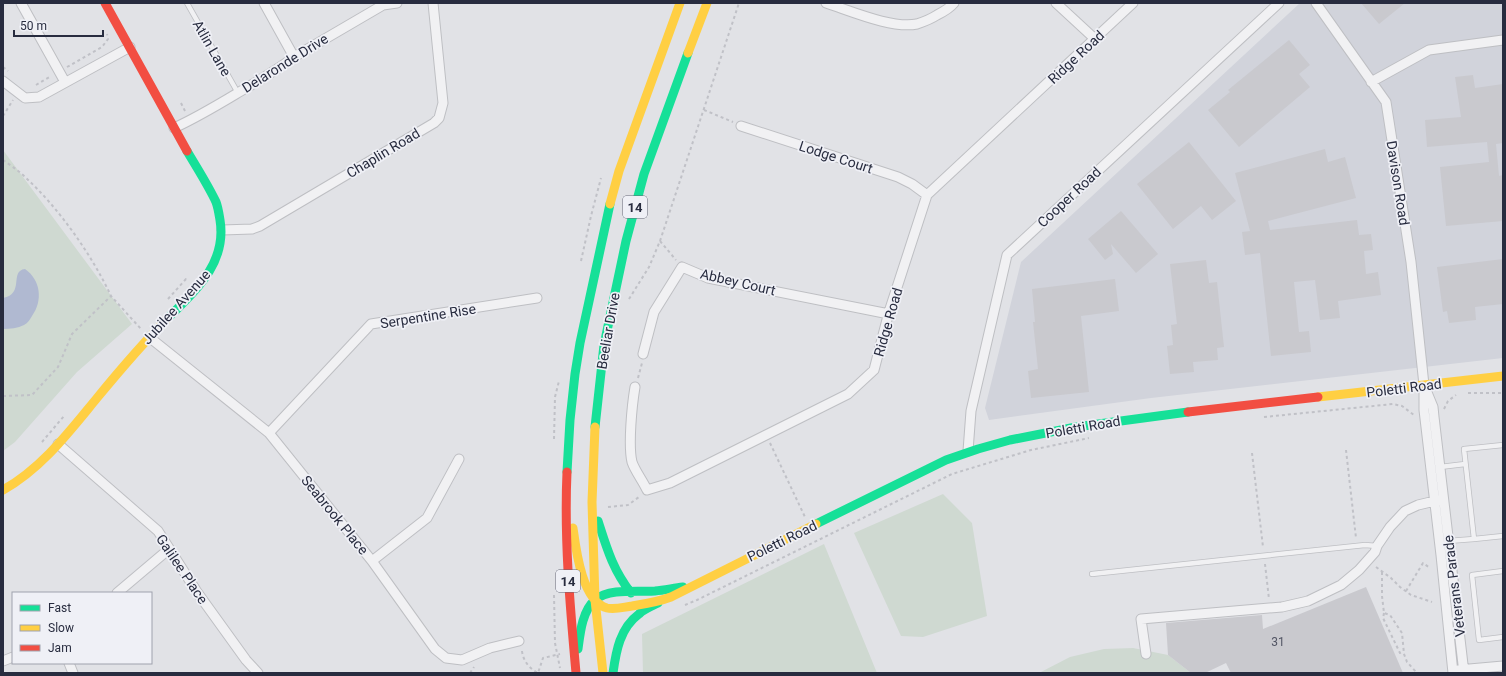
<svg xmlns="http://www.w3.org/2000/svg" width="1506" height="676" font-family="Roboto,sans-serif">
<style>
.built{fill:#d1d3db}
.green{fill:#cfd9d1}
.water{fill:#b0b9d1}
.building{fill:#c9c9ce}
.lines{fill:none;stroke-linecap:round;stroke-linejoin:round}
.lane-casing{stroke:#bebfc3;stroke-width:6}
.street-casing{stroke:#bebfc3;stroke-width:11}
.path{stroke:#c0c1c7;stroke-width:2;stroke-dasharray:3 3;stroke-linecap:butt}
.lane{stroke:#f1f1f3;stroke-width:4.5}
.street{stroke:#f1f1f3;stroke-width:9}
.fast{stroke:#16e098;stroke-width:9}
.slow{stroke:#ffcf43;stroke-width:9}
.jam{stroke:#f24e42;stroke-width:9}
.labels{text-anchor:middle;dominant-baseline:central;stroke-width:3.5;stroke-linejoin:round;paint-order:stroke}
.number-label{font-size:12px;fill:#525564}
.shield{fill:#eff0f6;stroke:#646776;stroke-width:1}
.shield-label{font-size:13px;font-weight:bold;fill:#282c3f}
.street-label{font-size:14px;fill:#282c3f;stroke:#eff0f6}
</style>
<rect width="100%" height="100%" fill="#e1e2e6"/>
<path class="built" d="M 1300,3 L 1503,3 L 1503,358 L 1151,398 L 989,420 L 985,408 L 1021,262 Z"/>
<path class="green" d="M 3,150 L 132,324 L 77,372 L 15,442 L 3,451 Z
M 943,494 L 972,523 L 987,616 L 923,637 L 901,636 L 854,533 Z
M 824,544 L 877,673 L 643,673 L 642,634 Z
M 1133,648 L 1168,655 L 1191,673 L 1039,673 L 1070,657 L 1104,649 Z"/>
<path class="water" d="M 25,269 C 41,280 43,301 32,316 C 30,319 28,323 24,325 C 18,328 10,329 3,329 L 3,298 C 25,294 9,271 25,269 Z"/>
<path class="building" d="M 1361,3 L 1405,3 L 1379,24 Z
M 1289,40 L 1310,65 L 1299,74 L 1310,87 L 1239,147 L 1208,110 L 1230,92 L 1228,90 Z
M 1473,75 L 1475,88 L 1503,84 L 1503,143 L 1496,144 L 1499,176 L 1503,175 L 1503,221 L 1446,226 L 1440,167 L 1489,162 L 1487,142 L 1427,147 L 1425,120 L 1461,117 L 1455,77 Z
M 1189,142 L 1236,201 L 1212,220 L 1201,206 L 1173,229 L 1137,184 Z
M 1325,149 L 1328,162 L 1345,157 L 1356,198 L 1268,221 L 1270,230 L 1357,220 L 1359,235 L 1371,234 L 1373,250 L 1364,251 L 1366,274 L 1378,272 L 1381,295 L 1338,301 L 1340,318 L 1320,320 L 1315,280 L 1294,282 L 1299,332 L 1309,331 L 1311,352 L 1271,356 L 1260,253 L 1245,255 L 1242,232 L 1250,231 L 1235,173 Z
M 1121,211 L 1158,254 L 1136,273 L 1111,244 L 1113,254 L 1105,260 L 1088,239 Z
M 1503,259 L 1503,304 L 1475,307 L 1476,320 L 1449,323 L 1447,311 L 1443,312 L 1437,267 Z
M 1206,260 L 1209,283 L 1217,282 L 1224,347 L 1217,348 L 1218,360 L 1193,362 L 1194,372 L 1170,374 L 1167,346 L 1173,345 L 1171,325 L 1177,324 L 1170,264 Z
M 1115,279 L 1119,311 L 1081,316 L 1089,392 L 1031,398 L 1028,371 L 1038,369 L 1033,322 L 1035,322 L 1032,289 Z
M 1366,587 L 1403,673 L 1231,673 L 1226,663 L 1205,673 L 1191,673 L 1168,655 L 1166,623 L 1262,615 L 1263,629 Z"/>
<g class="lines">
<defs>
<path id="lane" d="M 187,3 L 238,93
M 1503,445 L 1464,449 L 1474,539 L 1503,536
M 1440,467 L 1465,464
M 1448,541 L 1474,539
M 1503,571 L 1472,575 L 1479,640 L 1503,637
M 1092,574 L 1365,545 L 1377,546"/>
<path id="street" d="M 21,3 L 65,82
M 264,3 L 294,57
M 826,3 C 851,11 892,29 917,24 C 923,22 931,19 937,15 C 943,12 949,9 954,3
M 1056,3 L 1095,39
M 1316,3 L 1386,102 L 1411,262 L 1424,385 L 1424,410 L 1441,555 L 1453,673
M 3,81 L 25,98 L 39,97 L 130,47
M 1371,82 L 1429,50 L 1503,40
M 741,126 L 898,177 L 912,184 L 927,195
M 174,128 C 196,118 216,106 236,94 C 256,82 276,71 294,57 L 383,5 L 397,3
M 222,230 L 252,229 L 260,226 L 434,123 L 439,118 L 443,103 L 433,3
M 149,337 L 269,433 L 372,561 L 435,649 L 446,658 L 462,660 L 490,648 L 519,641
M 643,354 L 654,312 L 682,267 L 708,278 L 889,314
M 635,387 C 632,405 628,445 632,462 C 635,471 643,481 647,490 L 670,483 L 848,394 L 874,370 L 889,312 L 927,195 L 1133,3
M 1426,390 L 1433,407 L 1434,417 L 1464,673
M 269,433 L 371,324 L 537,298
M 58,444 L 158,531 L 197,592 L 246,660 L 258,673
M 968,451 L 971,411 L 1007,255 L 1279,3
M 372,561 L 427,518 L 459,459
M 117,593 L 169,549
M 1146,654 L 1141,619 L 1282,607 L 1308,601 L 1341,585 L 1359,570 L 1375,552 L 1377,546 L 1390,527 L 1405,511 L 1418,505 L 1443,499
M 3,661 L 13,657
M 69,663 L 73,673
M 1458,670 L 1503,666"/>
</defs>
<use href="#lane" class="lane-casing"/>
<use href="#street" class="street-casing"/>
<path class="path" d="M 3,67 L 8,71
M 67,67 L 102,47 L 108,39 L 107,34
M 36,85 L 51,76
M 181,103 L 185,111
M 704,110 L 733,122
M 3,116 L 13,100
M 3,160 C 10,165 18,170 25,177 C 58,207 92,255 111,296
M 660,241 L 676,260
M 581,261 L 591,216 L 601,178
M 168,299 L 186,279 L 187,280
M 629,299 L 649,267 L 660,241 L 739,3
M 638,378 L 642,363
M 1468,393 L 1503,393
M 3,396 L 32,395 L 58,367 L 72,334 L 111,296 L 141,329
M 1444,409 L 1448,401 L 1456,395
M 1264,417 L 1393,404 L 1402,406 L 1414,415
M 554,439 L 555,397 L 559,381
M 42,442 L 64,416
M 770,443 L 805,517
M 1346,450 L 1356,538
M 1252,453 L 1263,547
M 608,507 L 628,505 L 639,497
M 1265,564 L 1269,599
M 1376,567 L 1391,578 L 1400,587 L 1411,595 L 1432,602
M 1382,572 L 1382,596 L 1384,613 L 1390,615 L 1402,633 L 1404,654 L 1407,662 L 1417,673
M 1406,591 L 1423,563 L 1430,568
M 554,595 L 555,643 L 560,668
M 685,605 L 697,600 L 952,474 L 1031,450 L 1089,438
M 1384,613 L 1383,618 L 1400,653 L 1403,651
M 522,651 C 523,661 530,669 538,673 L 543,658 L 560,654
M 470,673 L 474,667"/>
<use href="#lane" class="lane"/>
<use href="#street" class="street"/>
<path class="fast" d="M 168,318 C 196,290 227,263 220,220 C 219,214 218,207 216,202 C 208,185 197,168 187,151
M 595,427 L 604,345 L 626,241 L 644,174 L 688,53
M 567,472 L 570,420 L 575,374 L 580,343 L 610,204
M 598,521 C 607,549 613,570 631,593
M 816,524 L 946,460 L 978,449 L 1010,440 L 1076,427 L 1188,412
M 578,649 C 580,634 582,611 595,600 C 609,588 638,592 655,591 C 665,590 674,588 683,587
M 613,673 C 616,651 620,628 639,614 C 644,609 652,606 658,603"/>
<path class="slow" d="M 688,53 L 707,3
M 610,204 L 619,171 L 680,3
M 1318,397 L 1503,376
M 595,427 L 592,502 L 595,600 L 603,673
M 3,490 C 42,468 69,432 97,398 C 120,370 143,343 168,318
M 573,528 C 576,550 582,601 607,608 C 615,610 624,607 632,606 C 645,604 658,602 671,597 L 816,524"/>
<path class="jam" d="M 105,3 L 187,151
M 1188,412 L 1318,397
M 567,472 C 564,539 570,606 576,673"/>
</g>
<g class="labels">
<g class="number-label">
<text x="1278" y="642">31</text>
</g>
<g class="shield">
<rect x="623" y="196" width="24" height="22" rx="3"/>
<rect x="556" y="570" width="24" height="22" rx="3"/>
</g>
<g class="shield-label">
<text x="635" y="207">14</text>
<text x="568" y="581">14</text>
</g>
<g class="street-label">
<text transform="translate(212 48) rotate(60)">Atlin Lane</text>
<text transform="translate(1076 57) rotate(-43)">Ridge Road</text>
<text transform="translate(285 63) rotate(-32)">Delaronde Drive</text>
<text transform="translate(383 153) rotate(-31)">Chaplin Road</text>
<text transform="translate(836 157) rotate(18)">Lodge Court</text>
<text transform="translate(1398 183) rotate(81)">Davison Road</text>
<text transform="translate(1069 197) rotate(-43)">Cooper Road</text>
<text transform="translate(738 282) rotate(13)">Abbey Court</text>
<text transform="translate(176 307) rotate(-48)">Jubilee Avenue</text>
<text transform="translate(428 316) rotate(-9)">Serpentine Rise</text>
<text transform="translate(888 322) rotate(-74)">Ridge Road</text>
<text transform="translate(608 331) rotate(-80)">Beeliar Drive</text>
<text transform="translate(1404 388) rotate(-7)">Poletti Road</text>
<text transform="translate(1083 427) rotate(-10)">Poletti Road</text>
<text transform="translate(335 515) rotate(51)">Seabrook Place</text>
<text transform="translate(782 541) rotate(-26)">Poletti Road</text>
<text transform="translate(182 569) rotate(56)">Galilee Place</text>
<text transform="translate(1454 586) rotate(-97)">Veterans Parade</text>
</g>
</g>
<rect width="1506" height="676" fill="none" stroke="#282c3f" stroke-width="8"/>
<rect x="12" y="592" width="140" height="72" fill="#eff0f6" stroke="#9fa2ad"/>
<rect x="20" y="605" width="20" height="6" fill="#16e098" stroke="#9fa2ad"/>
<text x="48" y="612" font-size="12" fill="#282c3f">Fast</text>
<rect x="20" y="625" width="20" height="6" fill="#ffcf43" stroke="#9fa2ad"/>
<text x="48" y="632" font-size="12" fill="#282c3f">Slow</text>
<rect x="20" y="645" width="20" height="6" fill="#f24e42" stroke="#9fa2ad"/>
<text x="48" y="652" font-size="12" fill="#282c3f">Jam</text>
<path d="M14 30v6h89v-6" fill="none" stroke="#282c3f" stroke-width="2"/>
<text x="20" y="30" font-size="12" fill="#282c3f" stroke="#eff0f6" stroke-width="3" paint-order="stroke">50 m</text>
</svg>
